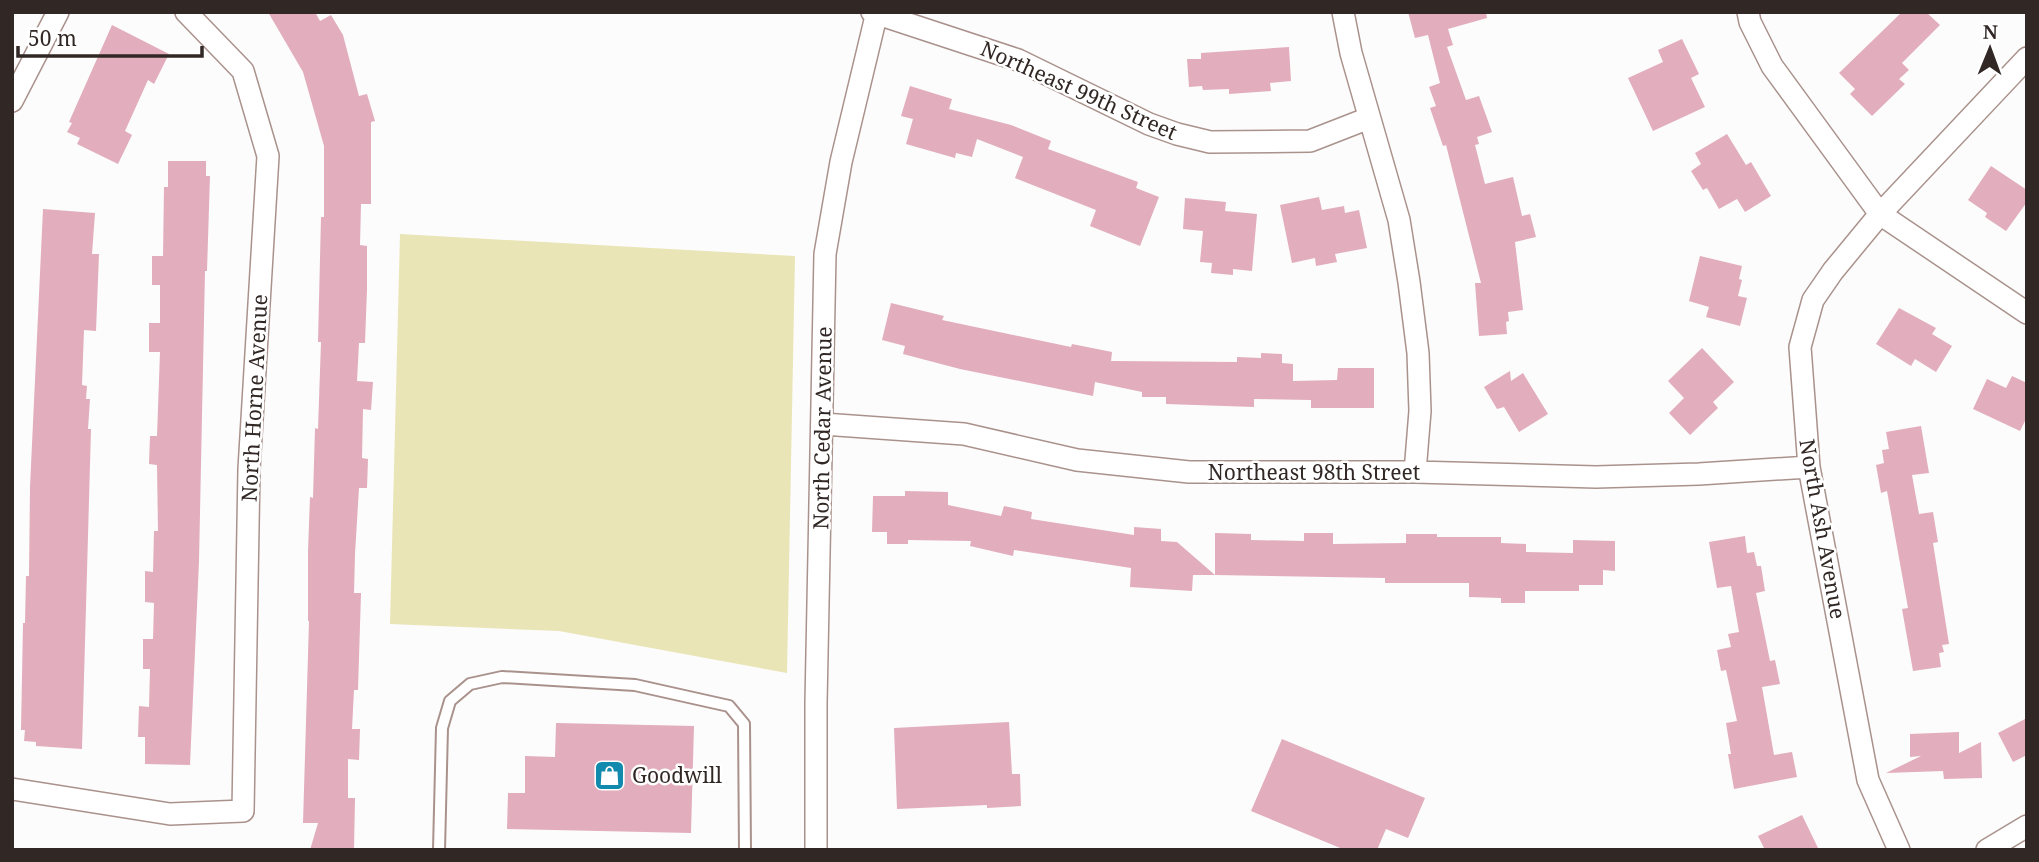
<svg xmlns="http://www.w3.org/2000/svg" width="2039" height="862" font-family="'Noto Serif',serif">
<style>
.green{fill:#eae5b6}
.building{fill:#e2adbc}
.lines{fill:none;stroke-linecap:round;stroke-linejoin:round}
.lane-casing{stroke:#aa928c;stroke-width:14}
.street-casing{stroke:#aa928c;stroke-width:24}
.lane{stroke:#fff;stroke-width:10}
.street{stroke:#fff;stroke-width:21}
.labels{text-anchor:middle;dominant-baseline:central;stroke-width:5;stroke-linejoin:round;paint-order:stroke}
.street-label{font-size:21px;fill:#312825;stroke:#fff}
.poi-label{font-size:21px;fill:#312825;stroke:#fff;text-anchor:start}
</style>
<rect width="100%" height="100%" fill="#fcfcfc"/>
<path class="green" d="M 400,234 L 795,256 L 787,673 L 559,631 L 390,624 Z"/>
<path class="building" d="M 268,12 L 315,12 L 320,21 L 331,15 L 343,35 L 359,96 L 367,94 L 375,121 L 371,122 L 371,204 L 361,204 L 360,245 L 367,246 L 367,289 L 365,343 L 359,343 L 357,381 L 373,382 L 371,410 L 363,409 L 362,458 L 368,459 L 367,488 L 359,488 L 355,554 L 354,593 L 361,593 L 358,690 L 354,690 L 352,729 L 360,729 L 359,760 L 348,759 L 348,798 L 355,798 L 354,850 L 310,850 L 318,823 L 303,823 L 309,621 L 308,621 L 308,552 L 310,497 L 313,498 L 315,428 L 318,429 L 321,342 L 318,342 L 321,217 L 324,217 L 324,146 L 303,72 Z
M 1408,12 L 1486,12 L 1487,18 L 1448,29 L 1453,45 L 1447,47 L 1466,100 L 1479,96 L 1492,132 L 1477,137 L 1479,144 L 1475,145 L 1485,184 L 1513,177 L 1522,216 L 1530,214 L 1536,237 L 1515,242 L 1523,310 L 1508,312 L 1509,321 L 1506,322 L 1507,334 L 1479,336 L 1475,283 L 1481,283 L 1446,145 L 1443,146 L 1430,108 L 1436,106 L 1429,87 L 1440,83 L 1428,35 L 1415,38 Z
M 1902,12 L 1926,12 L 1940,25 L 1902,63 L 1909,70 L 1899,79 L 1905,84 L 1872,116 L 1850,94 L 1855,89 L 1839,73 Z
M 112,25 L 169,54 L 154,84 L 148,80 L 125,131 L 132,135 L 118,164 L 77,144 L 80,138 L 67,132 L 72,123 L 69,122 Z
M 1682,39 L 1699,74 L 1691,78 L 1705,107 L 1653,131 L 1628,78 L 1663,62 L 1658,50 Z
M 1289,47 L 1291,81 L 1270,83 L 1271,91 L 1229,94 L 1229,89 L 1203,90 L 1202,86 L 1189,87 L 1187,59 L 1201,59 L 1201,53 Z
M 910,86 L 952,99 L 949,109 L 1011,125 L 1051,141 L 1048,149 L 1138,182 L 1136,188 L 1159,197 L 1140,246 L 1090,226 L 1096,210 L 1015,178 L 1023,157 L 977,139 L 972,157 L 956,153 L 955,158 L 906,144 L 913,119 L 901,116 Z
M 1727,134 L 1746,165 L 1751,162 L 1771,196 L 1745,212 L 1737,199 L 1719,209 L 1707,188 L 1703,190 L 1691,171 L 1701,164 L 1695,153 Z
M 168,161 L 206,161 L 206,176 L 210,176 L 207,271 L 205,271 L 199,561 L 190,765 L 145,764 L 145,737 L 138,737 L 139,706 L 149,707 L 150,669 L 143,669 L 143,639 L 153,639 L 154,603 L 145,602 L 145,571 L 153,572 L 154,531 L 158,531 L 157,465 L 149,464 L 150,436 L 157,436 L 160,352 L 149,352 L 149,323 L 160,323 L 160,285 L 152,285 L 152,256 L 163,256 L 164,187 L 168,187 Z
M 1991,166 L 2027,190 L 2027,202 L 2006,231 L 1985,217 L 1987,213 L 1968,200 Z
M 1319,197 L 1322,210 L 1344,206 L 1345,213 L 1359,210 L 1367,248 L 1335,254 L 1337,262 L 1316,266 L 1315,258 L 1292,263 L 1280,205 Z
M 1185,198 L 1226,202 L 1225,211 L 1257,214 L 1252,271 L 1233,269 L 1233,275 L 1211,273 L 1212,263 L 1200,262 L 1203,231 L 1183,229 Z
M 43,209 L 95,213 L 92,254 L 99,254 L 96,331 L 84,330 L 82,385 L 87,386 L 86,399 L 90,399 L 88,429 L 91,429 L 82,749 L 36,746 L 36,742 L 24,741 L 25,730 L 21,730 L 23,623 L 25,623 L 26,576 L 29,576 L 30,487 Z
M 1700,256 L 1742,266 L 1739,279 L 1742,280 L 1738,296 L 1747,298 L 1740,326 L 1706,317 L 1709,307 L 1689,301 Z
M 891,303 L 944,316 L 942,320 L 1071,347 L 1072,344 L 1112,352 L 1111,361 L 1237,362 L 1237,357 L 1261,358 L 1261,353 L 1282,354 L 1282,363 L 1293,364 L 1293,381 L 1337,380 L 1338,368 L 1374,368 L 1374,408 L 1311,408 L 1311,400 L 1254,399 L 1254,407 L 1166,404 L 1166,397 L 1142,397 L 1142,392 L 1095,382 L 1093,396 L 960,369 L 903,354 L 905,346 L 882,340 Z
M 1899,308 L 1936,328 L 1932,334 L 1952,346 L 1936,372 L 1915,359 L 1911,366 L 1876,344 Z
M 1702,348 L 1734,382 L 1713,402 L 1718,408 L 1690,435 L 1669,413 L 1684,398 L 1668,381 Z
M 1510,371 L 1511,381 L 1523,373 L 1548,414 L 1519,432 L 1504,407 L 1497,409 L 1484,387 Z
M 2012,376 L 2027,383 L 2027,417 L 2020,431 L 1973,409 L 1987,379 L 2006,388 Z
M 1921,426 L 1929,473 L 1912,475 L 1919,514 L 1933,512 L 1938,542 L 1933,543 L 1949,644 L 1942,645 L 1944,652 L 1939,653 L 1941,667 L 1913,671 L 1902,609 L 1908,608 L 1887,491 L 1881,493 L 1876,465 L 1884,463 L 1882,450 L 1889,449 L 1886,432 Z
M 905,491 L 948,492 L 948,505 L 1001,516 L 1004,506 L 1032,512 L 1031,519 L 1134,535 L 1134,527 L 1161,529 L 1161,541 L 1177,542 L 1215,575 L 1193,575 L 1192,591 L 1130,587 L 1131,568 L 1014,550 L 1013,556 L 970,546 L 971,541 L 908,540 L 908,544 L 887,544 L 887,532 L 872,532 L 873,496 L 905,496 Z
M 1215,533 L 1251,534 L 1251,540 L 1304,541 L 1304,533 L 1333,533 L 1333,544 L 1406,543 L 1406,534 L 1437,534 L 1437,537 L 1501,537 L 1501,543 L 1526,544 L 1526,552 L 1573,553 L 1573,540 L 1615,541 L 1615,571 L 1603,570 L 1603,585 L 1579,585 L 1579,591 L 1525,591 L 1525,603 L 1501,603 L 1501,598 L 1469,597 L 1469,583 L 1385,583 L 1385,578 L 1215,575 Z
M 1745,536 L 1747,553 L 1754,552 L 1757,566 L 1761,566 L 1765,591 L 1756,593 L 1770,661 L 1775,660 L 1780,684 L 1762,687 L 1774,755 L 1792,752 L 1797,777 L 1734,789 L 1728,754 L 1731,754 L 1726,723 L 1737,721 L 1726,670 L 1721,671 L 1717,650 L 1731,647 L 1728,634 L 1739,632 L 1731,586 L 1717,588 L 1709,542 Z
M 2027,718 L 2027,755 L 2013,762 L 1998,733 Z
M 1009,722 L 1012,774 L 1020,774 L 1021,806 L 987,808 L 987,805 L 897,809 L 894,728 Z
M 556,723 L 694,726 L 691,833 L 507,829 L 508,793 L 525,793 L 525,756 L 555,757 Z
M 1959,732 L 1959,753 L 1981,742 L 1982,778 L 1944,779 L 1943,771 L 1886,773 L 1921,756 L 1910,757 L 1910,734 Z
M 1282,739 L 1425,798 L 1408,838 L 1386,829 L 1377,850 L 1345,850 L 1251,811 Z
M 1802,815 L 1819,850 L 1765,850 L 1758,836 Z"/>
<g class="lines">
<defs>
<path id="lane" d="M 439,850 L 442,728 L 450,701 L 470,684 L 502,677 L 635,685 L 729,706 L 744,724 L 745,850"/>
<path id="street" d="M 872,12 L 1018,60 L 1149,124 L 1177,134 L 1210,142 L 1310,141 L 1369,118
M 1343,12 L 1351,53 L 1399,220 L 1409,282 L 1418,353 L 1420,411 L 1415,472
M 1748,12 L 1750,22 L 1772,66 L 1880,214 L 2027,313
M 12,101 L 58,12
M 823,424 L 964,434 L 1077,460 L 1189,472 L 1415,472 L 1596,477 L 1699,474 L 1809,467
M 12,789 L 170,814 L 243,811 L 249,469 L 268,156 L 243,71 L 186,12
M 816,850 L 816,703 L 825,254 L 841,162 L 877,12
M 1899,850 L 1868,780 L 1809,467 L 1800,347 L 1813,300 L 1833,271 L 1880,214 L 2027,58
M 1987,850 L 2027,826"/>
</defs>
<use href="#lane" class="lane-casing"/>
<use href="#street" class="street-casing"/>
<use href="#lane" class="lane"/>
<use href="#street" class="street"/>
</g>
<defs>
<symbol id="shop-square" viewBox="-11 -11 22 22"><rect x="-9" y="-9" width="18" height="18" rx="4" fill="#128aad" stroke="#fff"/><path d="M-5-2.5h2.3a2.7 3.5 0 0 1 5.4 0H5L5.5 6h-11ZM-1.5-2.5h3a1.5 2.3 0 0 0-3 0Z" fill="#fff"/></symbol>
</defs>
<g fill-rule="evenodd">
<use href="#shop-square" x="592" y="758" width="35" height="35"/>
</g>
<g class="labels">
<g class="street-label">
<text transform="translate(1079 90) rotate(24)">Northeast 99th Street</text>
<text transform="translate(254 398) rotate(-87)">North Horne Avenue</text>
<text transform="translate(822 428) rotate(-89)">North Cedar Avenue</text>
<text x="1314" y="472">Northeast 98th Street</text>
<text transform="translate(1823 529) rotate(80)">North Ash Avenue</text>
</g>
<g class="poi-label">
<text x="632" y="775">Goodwill</text>
</g>
</g>
<rect width="2039" height="862" fill="none" stroke="#312825" stroke-width="28"/>
<g transform="translate(1990 49) rotate(1)" stroke="#ffffff" stroke-width="5" paint-order="stroke">
<path d="M0-5L12 26L0 18L-12 26Z" fill="#312825"/>
<text y="-10" font-size="19" font-weight="bold" text-anchor="middle" fill="#312825">N</text>
</g>
<path d="M18 46v10h184v-10" fill="none" stroke="#312825" stroke-width="3.5"/>
<text x="28" y="46" font-size="21" fill="#312825" stroke="#ffffff" stroke-width="5" paint-order="stroke">50 m</text>
</svg>
